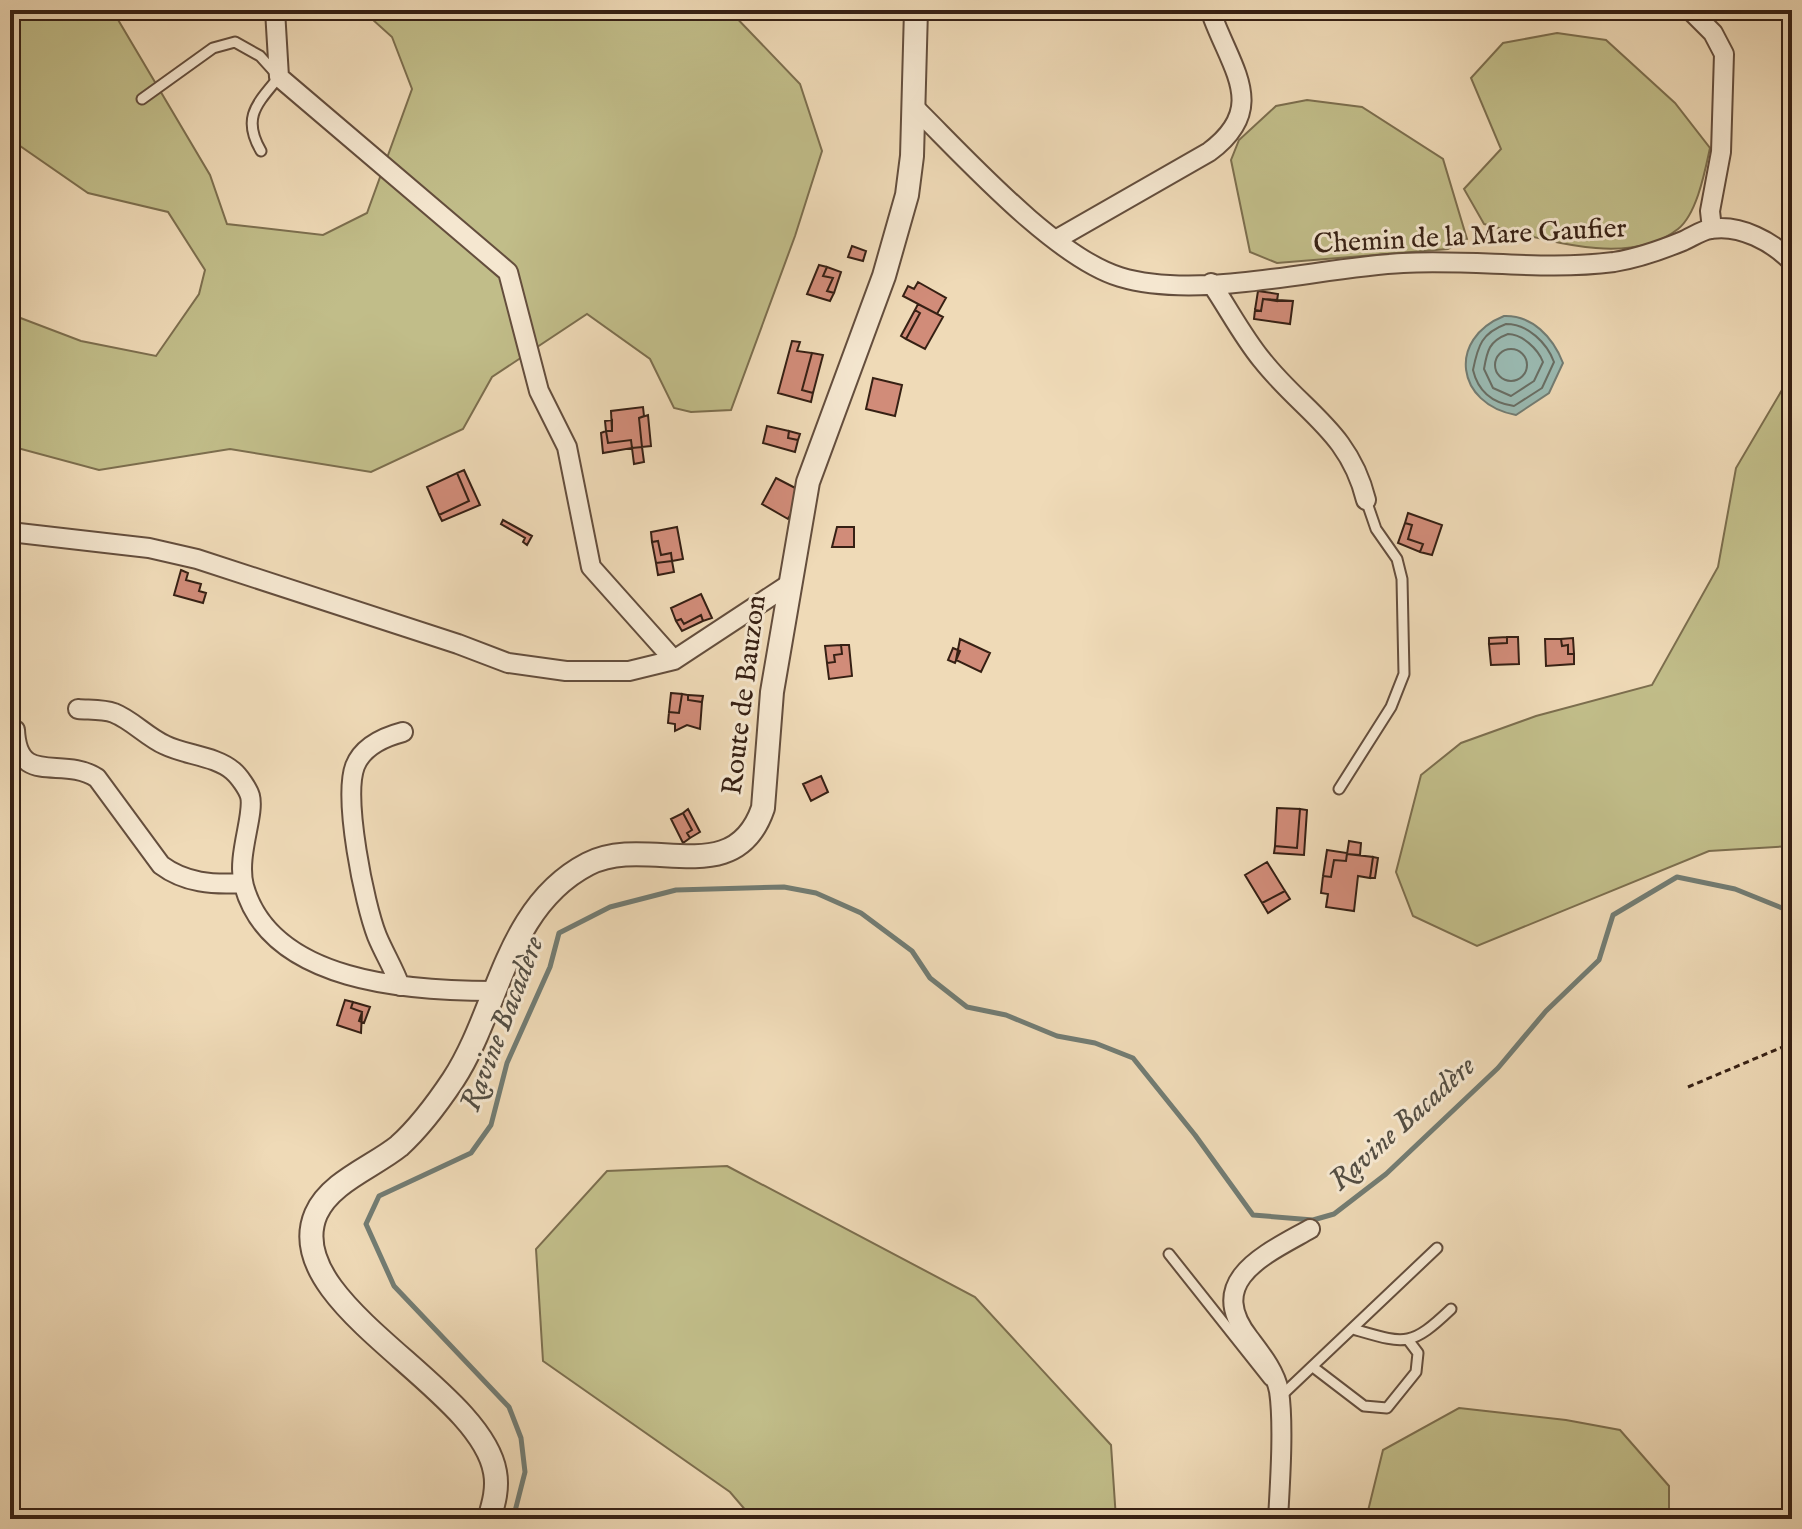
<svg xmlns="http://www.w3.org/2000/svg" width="1802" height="1529" font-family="'IM FELL English',serif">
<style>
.green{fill:#c1bd89;stroke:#7c6e4e;stroke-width:2}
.water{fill:#9abab2;stroke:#727c73;stroke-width:2}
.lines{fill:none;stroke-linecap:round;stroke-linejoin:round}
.shore{stroke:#686d63;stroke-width:2}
.stream{stroke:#727c73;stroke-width:5}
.building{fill:#d18c79;stroke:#362014;stroke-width:2}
.service-casing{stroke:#644e3d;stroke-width:13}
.minor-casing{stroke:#644e3d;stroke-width:22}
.tertiary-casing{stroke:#644e3d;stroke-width:26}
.path{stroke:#362014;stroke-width:3;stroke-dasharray:6 4;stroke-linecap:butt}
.service{stroke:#f5e7d0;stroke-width:9}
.minor{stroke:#f5e7d0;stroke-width:18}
.tertiary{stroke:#f5e7d0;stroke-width:22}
.labels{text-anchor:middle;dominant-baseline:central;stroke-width:6;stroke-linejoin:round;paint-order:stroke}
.street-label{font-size:28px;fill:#362014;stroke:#f5e7d0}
.water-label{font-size:30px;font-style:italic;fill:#544e43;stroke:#f5e7d0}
</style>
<rect width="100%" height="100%" fill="#efdab7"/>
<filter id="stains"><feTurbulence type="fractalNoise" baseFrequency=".0025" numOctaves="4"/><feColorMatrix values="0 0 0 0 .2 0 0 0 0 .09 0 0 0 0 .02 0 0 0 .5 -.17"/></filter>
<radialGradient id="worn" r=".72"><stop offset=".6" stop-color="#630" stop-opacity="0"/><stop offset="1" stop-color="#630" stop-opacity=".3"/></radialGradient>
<path class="green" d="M 10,10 L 109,10 L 114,13 L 210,175 L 227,224 L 323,235 L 367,213 L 412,89 L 392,37 L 362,10 L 729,10 L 800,84 L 822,151 L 795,236 L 731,410 L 691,412 L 674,408 L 650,359 L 587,314 L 492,377 L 463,429 L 371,472 L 230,449 L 99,470 L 10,446 L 10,314 L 81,341 L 156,356 L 199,294 L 205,270 L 168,212 L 88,193 L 10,139 Z
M 1557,33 L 1606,40 L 1675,103 L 1710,148 C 1705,171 1697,214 1678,229 C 1627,269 1540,238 1484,224 L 1464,189 L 1501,149 L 1471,78 L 1503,43 Z
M 1307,100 L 1362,107 L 1443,159 L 1467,239 L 1448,249 L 1277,263 L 1250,252 L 1231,160 L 1239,140 L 1276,106 Z
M 1792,373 L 1792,846 L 1709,851 L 1477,946 L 1413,916 L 1396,872 L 1421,775 L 1461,743 L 1536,716 L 1652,685 L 1718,567 L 1736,468 Z
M 727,1166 L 975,1297 L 1111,1445 L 1116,1519 L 753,1519 L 730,1492 L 543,1361 L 536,1249 L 607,1171 Z
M 1459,1408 L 1566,1420 L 1620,1430 L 1669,1486 L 1669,1519 L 1366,1519 L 1383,1450 Z"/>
<path class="water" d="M 1504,316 C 1532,315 1553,337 1563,363 L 1549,393 L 1516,415 C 1456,404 1447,339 1504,316 Z"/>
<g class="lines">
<path class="shore" d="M 1506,324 C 1528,324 1547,343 1554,362 L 1542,388 L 1514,406 C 1492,403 1478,391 1473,370 C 1478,345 1482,333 1506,324 Z
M 1508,334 C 1522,334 1538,349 1543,362 L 1534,381 L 1511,396 L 1493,388 L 1484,369 C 1487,351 1489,341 1508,334 Z
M1495 365a16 16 0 1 1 32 0a16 16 0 1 1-32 0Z"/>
<path class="stream" d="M 513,1519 L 525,1472 L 521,1438 L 509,1407 L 394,1286 L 366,1224 L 379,1196 L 471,1153 L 491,1125 L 507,1063 L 550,967 L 559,933 L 610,907 L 676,890 L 784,887 L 816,893 L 861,913 L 912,951 L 930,978 L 967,1007 L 1006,1015 L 1057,1036 L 1095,1043 L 1133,1058 L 1195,1135 L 1253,1215 L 1313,1220 L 1334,1214 L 1386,1174 L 1498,1068 L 1546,1011 L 1599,960 L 1613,915 L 1677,877 L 1735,889 L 1792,912"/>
</g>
<path class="building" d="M 852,246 L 866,251 L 863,261 L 848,257 Z
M 819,265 L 827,267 L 823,276 L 833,278 L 827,291 L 834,293 L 830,301 L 807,294 Z
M 827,267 L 841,272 L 834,293 L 827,291 L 833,278 L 823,276 Z
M 918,282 L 946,298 L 937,314 L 903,296 L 908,286 L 914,289 Z
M 1258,291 L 1278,294 L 1277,301 L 1263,299 L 1261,311 L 1255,310 Z
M 1263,299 L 1293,301 L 1290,324 L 1254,319 L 1255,310 L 1261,311 Z
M 918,304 L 943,317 L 925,349 L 906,339 L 920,313 L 915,310 Z
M 915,310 L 920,313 L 906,339 L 901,336 Z
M 792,341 L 800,342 L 797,351 L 812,353 L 802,390 L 813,393 L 811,402 L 778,393 Z
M 812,353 L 823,355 L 813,393 L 802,390 Z
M 873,378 L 902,385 L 895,416 L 866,409 Z
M 643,407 L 644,416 L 639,418 L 642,447 L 632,448 L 631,440 L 608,443 L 606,431 L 612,431 L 611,411 Z
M 648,415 L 651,446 L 642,447 L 639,418 Z
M 612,420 L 612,431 L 606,431 L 605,421 Z
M 767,426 L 789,431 L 788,438 L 798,440 L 795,452 L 763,443 Z
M 606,431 L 608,443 L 631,440 L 632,448 L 603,453 L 601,433 Z
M 789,431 L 800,434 L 798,440 L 788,438 Z
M 642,447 L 644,462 L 634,464 L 632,448 Z
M 464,470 L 480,505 L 442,521 L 439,515 L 469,501 L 457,473 Z
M 457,473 L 469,501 L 439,515 L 427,487 Z
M 776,478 L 803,492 L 788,519 L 762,504 Z
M 1408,513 L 1442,525 L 1432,555 L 1420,552 L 1423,544 L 1408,539 L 1412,525 L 1405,523 Z
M 503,520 L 532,536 L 527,545 L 523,542 L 525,538 L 501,524 Z
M 1405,523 L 1412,525 L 1408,539 L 1423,544 L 1420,552 L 1398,543 Z
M 677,527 L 683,559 L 672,561 L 671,553 L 661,555 L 658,541 L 652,542 L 651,532 Z
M 837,527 L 854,527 L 854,547 L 832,547 Z
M 658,541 L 661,555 L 671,553 L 672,561 L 656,563 L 652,542 Z
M 672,561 L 674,572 L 658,575 L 656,563 Z
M 181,570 L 188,573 L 186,580 L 201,584 L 199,591 L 206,593 L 203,603 L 174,595 Z
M 701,594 L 712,618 L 703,621 L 701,615 L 684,624 L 681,619 L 676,621 L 671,608 Z
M 701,615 L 703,621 L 682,631 L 676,621 L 681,619 L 684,624 Z
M 1507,637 L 1518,637 L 1519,664 L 1491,665 L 1489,644 L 1507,643 Z
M 1507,637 L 1507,643 L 1489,644 L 1489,638 Z
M 1573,638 L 1574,654 L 1568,654 L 1568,645 L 1562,646 L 1561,639 Z
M 960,639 L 990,653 L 981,672 L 956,660 Z
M 1545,639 L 1561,639 L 1562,646 L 1568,645 L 1568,654 L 1574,654 L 1574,664 L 1546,666 Z
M 841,645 L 849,645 L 852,676 L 829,679 L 827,663 L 835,662 L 834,655 L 842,654 Z
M 841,645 L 842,654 L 834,655 L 835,662 L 827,663 L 825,646 Z
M 953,648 L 960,651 L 955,663 L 948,660 Z
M 671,693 L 682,694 L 679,713 L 669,712 Z
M 682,694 L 688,695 L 688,700 L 702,702 L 700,729 L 687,725 L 675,731 L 675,724 L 668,723 L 669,712 L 679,713 Z
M 688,695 L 703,696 L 702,702 L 688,700 Z
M 821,776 L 828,792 L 811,801 L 803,784 Z
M 1277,808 L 1300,809 L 1297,848 L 1275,846 Z
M 688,809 L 700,832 L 690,838 L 687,833 L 692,830 L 683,813 Z
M 1300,809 L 1307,810 L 1304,855 L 1274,853 L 1275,846 L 1297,848 Z
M 683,813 L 692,830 L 687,833 L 690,838 L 683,843 L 671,819 Z
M 1349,841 L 1361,843 L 1360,855 L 1347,854 Z
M 1327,850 L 1347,853 L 1346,861 L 1334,860 L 1331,877 L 1323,876 Z
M 1347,854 L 1373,857 L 1370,878 L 1358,876 L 1354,911 L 1326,907 L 1328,894 L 1321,893 L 1323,876 L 1331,877 L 1334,860 L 1346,861 Z
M 1373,857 L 1378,858 L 1375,878 L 1370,878 Z
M 1267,862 L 1285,891 L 1262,903 L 1245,875 Z
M 1285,891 L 1290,899 L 1268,913 L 1262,903 Z
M 345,1000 L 353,1002 L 351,1008 L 362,1012 L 361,1033 L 337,1025 Z
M 353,1002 L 370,1007 L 364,1023 L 359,1021 L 362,1012 L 351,1008 Z"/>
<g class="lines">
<defs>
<path id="service" d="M 142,99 L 213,48 L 235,42 L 260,56 L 279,77 C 258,103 241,117 261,151
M 1339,789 L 1391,707 L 1404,674 L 1402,579 L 1397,559 L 1376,529 L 1366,500
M 1169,1254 L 1269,1380
M 1353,1329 C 1405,1344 1410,1348 1451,1309
M 1313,1367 L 1364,1406 L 1387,1408 L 1416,1372 L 1418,1353 L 1409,1341
M 1281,1396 L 1437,1248"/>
<path id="minor" d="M 275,10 L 279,77 L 508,272 L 539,391 L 567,447 L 591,567 L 674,660
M 1690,10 L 1713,33 L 1724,54 L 1721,152 L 1710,211 L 1712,229
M 912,105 C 963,155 1054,257 1120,277 C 1200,301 1319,267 1403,263 C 1473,259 1544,271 1614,262 C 1639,258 1661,250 1683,241 C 1692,237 1702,230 1711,229 C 1740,224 1773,242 1792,262
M 1057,239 L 1209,152 C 1267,109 1234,73 1213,18
M 1211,283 C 1228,308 1243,337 1262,360 C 1303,412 1349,431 1366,500
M 10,532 L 149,548 L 197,559 L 458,644 L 508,663 L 566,671 L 629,671 L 674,660 L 788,585
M 78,709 C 89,710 103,709 114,713 C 132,720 147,737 165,745 C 185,755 216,756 233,771 C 239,776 248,789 250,796 C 255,815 236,856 244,886 C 271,983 410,991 494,991
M 15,730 C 18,788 62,755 97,778 L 161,865 C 185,883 213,885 243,883
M 400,986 C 394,969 384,953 377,936 C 364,903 343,798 355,766 C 363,746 384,737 403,732
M 1278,1519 C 1280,1484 1284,1424 1279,1391 C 1275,1371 1261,1354 1249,1338 C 1204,1280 1266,1254 1310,1229"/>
<path id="tertiary" d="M 489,1519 C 494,1503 498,1488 495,1472 C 480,1386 278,1303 316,1214 C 330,1182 373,1167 399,1146 C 420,1127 437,1104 453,1080 C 499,1010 505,907 588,864 C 648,833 734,893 763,808 L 772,692 L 808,482 L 884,276 L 907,195 L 912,156 L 916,10"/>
</defs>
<use href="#service" class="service-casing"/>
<use href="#minor" class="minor-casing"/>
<use href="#tertiary" class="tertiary-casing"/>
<path class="path" d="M 1688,1087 L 1792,1043"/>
<use href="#service" class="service"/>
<use href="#minor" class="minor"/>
<use href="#tertiary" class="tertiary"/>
</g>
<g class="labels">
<g class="street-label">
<text transform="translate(1470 237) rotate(-3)">Chemin de la Mare Gaufier</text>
<text transform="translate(745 695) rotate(-83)">Route de Bauzon</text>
</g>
<g class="water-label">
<text transform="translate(503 1024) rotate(-69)">Ravine Bacadère</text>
<text transform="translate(1403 1124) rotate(-42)">Ravine Bacadère</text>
</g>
</g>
<rect width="1802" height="1529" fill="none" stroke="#efdab7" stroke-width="40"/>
<rect x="12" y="12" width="1778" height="1505" fill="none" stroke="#362014" stroke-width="4"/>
<rect x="20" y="20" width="1762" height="1489" fill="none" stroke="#362014" stroke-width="2"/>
<rect width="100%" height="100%" filter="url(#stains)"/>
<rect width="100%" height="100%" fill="url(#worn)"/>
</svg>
